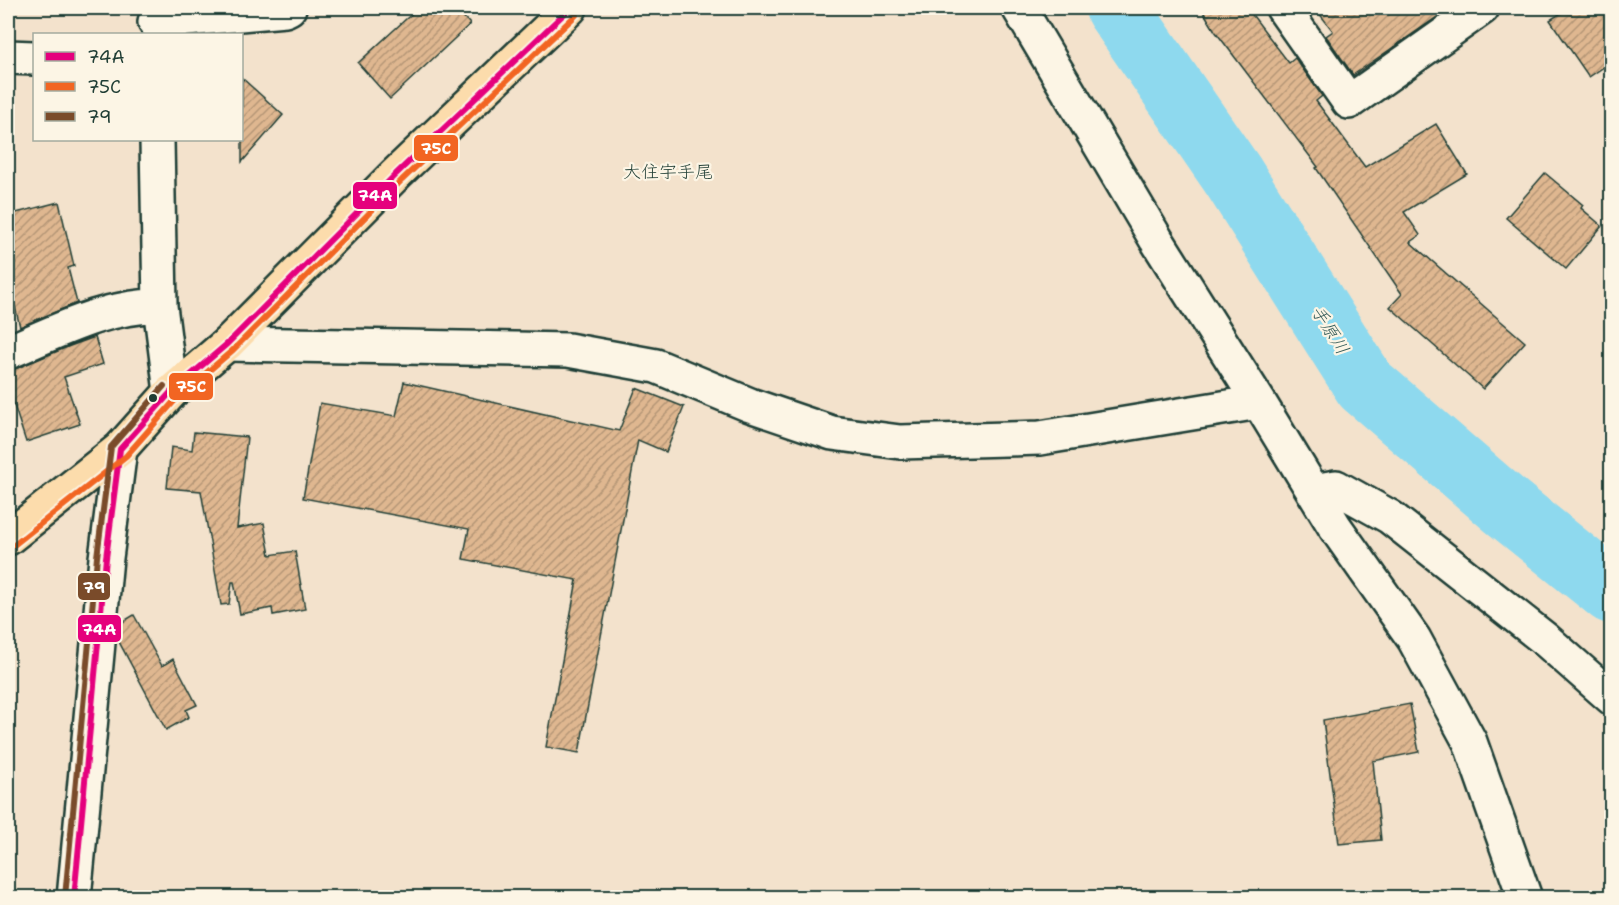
<svg xmlns="http://www.w3.org/2000/svg" width="1619" height="905" font-family="'Shantell Sans','Klee One',sans-serif">
<style>
.lines{fill:none;stroke-linecap:round;stroke-linejoin:round}
.river{stroke:#8ed9ee;stroke-width:64}
.building{fill:url(#building-hatch);stroke:#1f3d34;stroke-width:1.5}
.minor-casing{stroke:#1f3d34;stroke-width:38}
.major-casing{stroke:#1f3d34;stroke-width:38}
.minor{stroke:#fcf5e5;stroke-width:33}
.major{stroke:#fcdcac;stroke-width:33}
.bus-1-casing{stroke:#fcf5e5;stroke-width:10}
.bus-2-casing{stroke:#fcf5e5;stroke-width:10}
.bus-3-casing{stroke:#fcf5e5;stroke-width:10}
.bus-1{stroke:#e5007d;stroke-width:6}
.bus-2{stroke:#f26522;stroke-width:6}
.bus-3{stroke:#7a4b2a;stroke-width:6}
.bus-dot{fill:#1f3d34;stroke:#fcf5e5;stroke-width:2}
.labels{text-anchor:middle;dominant-baseline:central;stroke-width:4.5;stroke-linejoin:round;paint-order:stroke}
.neighbourhood-label{font-size:18px;fill:#1f3d34;stroke:#fcf5e5}
.water-label{font-size:18px;font-style:italic;fill:#355c59;stroke:#fcf5e5}
.line-badge{stroke:#fcf5e5;stroke-width:2}
.badge-label{font-size:16px;text-anchor:middle;font-weight:bold;fill:#fff}
</style>
<defs>
<pattern id="building-hatch" width="6" height="6" patternUnits="userSpaceOnUse" patternTransform="scale(1.5)"><rect width="6" height="6" fill="#dfb790"/><path d="M-1 1l2-2M0 6l6-6M5 7l2-2" fill="none" stroke="#b49676"/></pattern>
</defs>
<rect width="100%" height="100%" fill="#f3e2cc"/>
<filter id="ink" filterUnits="userSpaceOnUse"><feTurbulence type="fractalNoise" baseFrequency=".0167" numOctaves="2"/><feDisplacementMap in="SourceGraphic" scale="12" xChannelSelector="R" yChannelSelector="G"/><feConvolveMatrix kernelMatrix="1 2 1 2 8 2 1 2 1" color-interpolation-filters="sRGB"/></filter>
<g filter="url(#ink)">
<g class="lines">
<path class="river" d="M 1117,8 L 1233,176 L 1365,385 L 1504,505 L 1612,592"/>
</g>
<path class="building" d="M 418,8 L 455,8 L 470,24 L 390,99 L 358,63 Z
M 1201,8 L 1247,8 L 1289,63 L 1295,58 L 1322,96 L 1316,101 L 1365,167 L 1436,124 L 1467,174 L 1404,212 L 1420,235 L 1410,242 L 1525,342 L 1483,389 L 1390,307 L 1402,294 L 1316,168 L 1318,167 L 1215,31 Z
M 1315,8 L 1450,8 L 1353,75 L 1326,36 L 1333,31 Z
M 1569,8 L 1611,8 L 1611,62 L 1589,77 L 1550,20 Z
M 242,78 L 283,115 L 242,162 Z
M 1545,173 L 1583,205 L 1581,208 L 1602,226 L 1566,269 L 1506,218 Z
M 59,202 L 74,266 L 68,268 L 77,303 L 20,327 L 8,278 L 8,215 Z
M 95,337 L 103,364 L 64,377 L 80,424 L 26,442 L 8,387 L 8,370 L 15,369 L 70,346 Z
M 404,382 L 619,431 L 636,388 L 684,407 L 666,452 L 638,440 L 579,753 L 546,747 L 577,580 L 463,559 L 469,529 L 303,498 L 320,403 L 396,416 Z
M 194,432 L 247,437 L 237,528 L 264,523 L 270,555 L 295,551 L 305,609 L 273,615 L 272,608 L 240,614 L 234,582 L 232,582 L 229,604 L 221,605 L 201,491 L 167,488 L 171,447 L 192,450 Z
M 134,615 L 162,666 L 173,659 L 197,705 L 186,710 L 189,717 L 166,730 L 117,638 L 119,624 Z
M 1410,704 L 1419,752 L 1373,761 L 1381,840 L 1339,844 L 1323,720 Z"/>
<g class="lines">
<defs>
<path id="minor" d="M 1019,8 L 1156,239 L 1259,402 L 1335,527 L 1414,639 L 1470,742 L 1525,898
M 1283,8 L 1349,102 L 1482,8
M 155,22 L 285,10 L 289,8
M 8,57 L 34,58
M 157,140 L 160,306 L 171,392
M 227,344 L 568,350 L 656,366 L 750,405 L 832,433 L 900,442 L 1040,438 L 1259,402
M 8,352 C 56,332 106,305 160,306
M 1313,491 L 1336,487 L 1390,517 L 1546,640 L 1612,698
M 74,898 L 106,558 L 120,449"/>
<path id="major" d="M 8,538 L 120,449 L 171,392 L 227,344 L 396,174 L 570,8"/>
</defs>
<use href="#minor" class="minor-casing"/>
<use href="#major" class="major-casing"/>
<use href="#minor" class="minor"/>
<use href="#major" class="major"/>
<defs>
<path id="bus-1" d="M 74,898 L 106,558 L 120,449 L 171,392 L 227,344 L 396,174 L 570,8"/>
<path id="bus-2" d="M 14,545 L 126,456 L 177,398 L 233,350 L 402,180 L 576,15"/>
<path id="bus-3" d="M 65,897 L 97,557 L 111,447 L 164,386"/>
</defs>
<use href="#bus-1" class="bus-1-casing"/>
<use href="#bus-2" class="bus-2-casing"/>
<use href="#bus-3" class="bus-3-casing"/>
<use href="#bus-1" class="bus-1"/>
<use href="#bus-2" class="bus-2"/>
<use href="#bus-3" class="bus-3"/>
</g>
</g>
<circle class="bus-dot" cx="153" cy="398" r="5"/>
<g class="labels">
<g class="neighbourhood-label">
<text x="668" y="172">大住宇手尾</text>
</g>
<g class="water-label">
<text transform="translate(1330 330) rotate(58)">手原川</text>
</g>
</g>
<g class="line-badge">
<rect x="413" y="134" width="46" height="28" rx="6" fill="#f26522"/>
<rect x="352" y="181" width="46" height="29" rx="6" fill="#e5007d"/>
<rect x="168" y="372" width="46" height="29" rx="6" fill="#f26522"/>
<rect x="77" y="572" width="34" height="29" rx="6" fill="#7a4b2a"/>
<rect x="77" y="614" width="45" height="29" rx="6" fill="#e5007d"/>
</g>
<g class="badge-label">
<text x="436" y="154">75C</text>
<text x="375" y="201">74A</text>
<text x="191" y="392">75C</text>
<text x="94" y="593">79</text>
<text x="99" y="635">74A</text>
</g>
<rect width="1619" height="905" fill="none" stroke="#fcf5e5" stroke-width="30"/>
<rect x="15" y="15" width="1589" height="875" fill="none" stroke="#1f3d34" stroke-width="2" filter="url(#ink)"/>
<rect x="33" y="33" width="210" height="108" fill="#fcf5e5" stroke="#a4ab9e" stroke-width="1.5"/>
<rect x="45" y="52" width="30" height="9" fill="#e5007d" stroke="#a4ab9e" stroke-width="1.5"/>
<text x="87" y="63" font-size="18" fill="#1f3d34">74A</text>
<rect x="45" y="82" width="30" height="9" fill="#f26522" stroke="#a4ab9e" stroke-width="1.5"/>
<text x="87" y="93" font-size="18" fill="#1f3d34">75C</text>
<rect x="45" y="112" width="30" height="9" fill="#7a4b2a" stroke="#a4ab9e" stroke-width="1.5"/>
<text x="87" y="123" font-size="18" fill="#1f3d34">79</text>
</svg>
